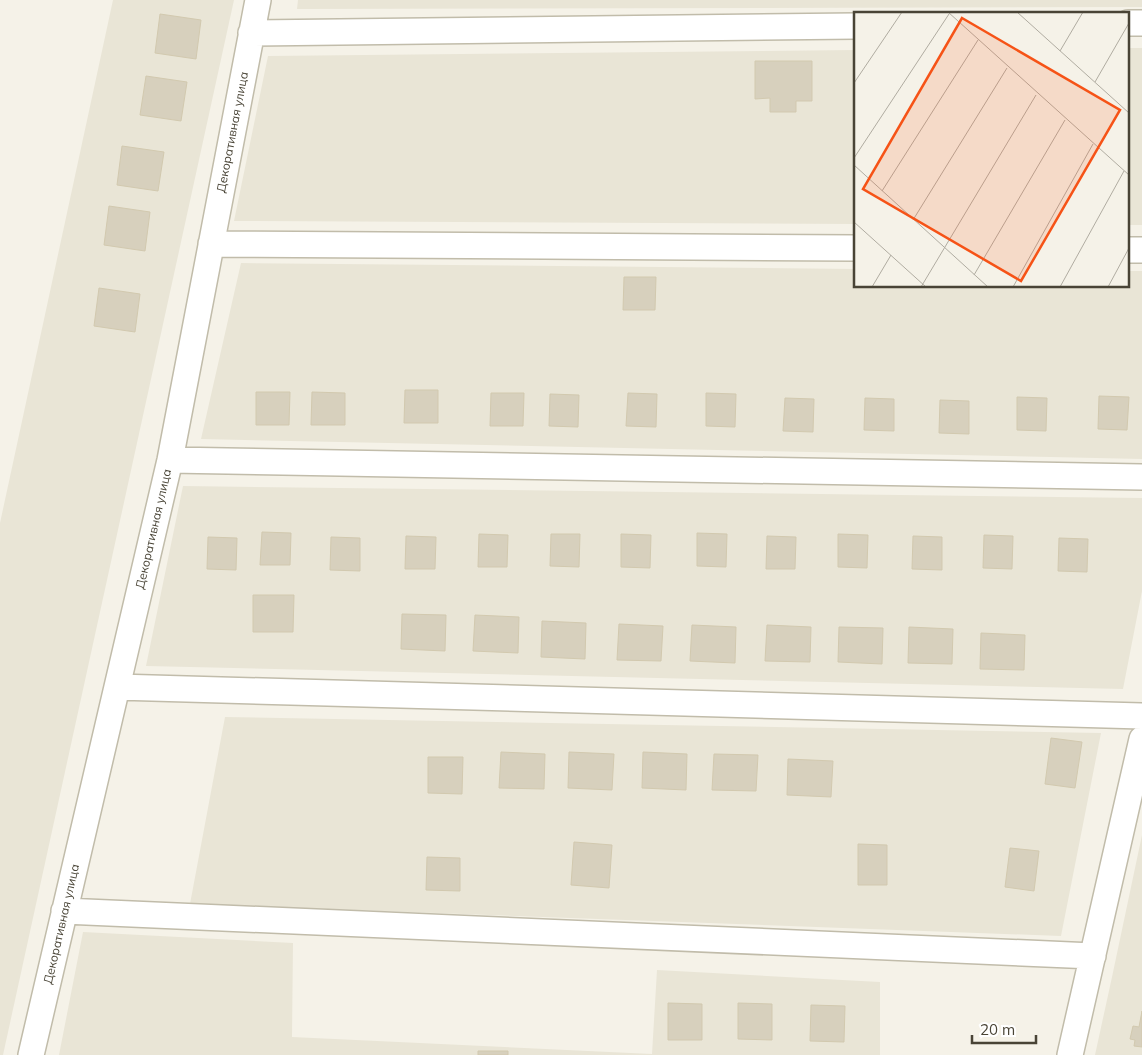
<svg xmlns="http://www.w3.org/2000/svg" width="1142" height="1055" font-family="Mulish,sans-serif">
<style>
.residential{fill:#e9e5d6}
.building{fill:#d7d0bd;stroke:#d2c9af}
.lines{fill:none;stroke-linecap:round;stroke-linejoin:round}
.minor-casing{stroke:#c1bcaa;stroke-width:28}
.minor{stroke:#fff;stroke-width:25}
.labels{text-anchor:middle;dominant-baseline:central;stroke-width:4;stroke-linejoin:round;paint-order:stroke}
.street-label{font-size:12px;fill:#494436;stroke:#fff}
.inset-road{fill:none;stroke:#b0aca1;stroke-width:1}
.view{fill:#f65317;fill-opacity:0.15;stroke:#f65317;stroke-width:2.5}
.inset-edge{fill:none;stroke:#494436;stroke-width:2.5}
</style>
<rect width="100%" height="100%" fill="#f5f2e8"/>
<path class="residential" d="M 113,0 L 234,0 L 3,1055 L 0,1055 L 0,523 Z
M 298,0 L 1142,0 L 1142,7 L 297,9 Z
M 1128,48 L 1142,48 L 1142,225 L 1128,225 Z
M 856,50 L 856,224 L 234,221 L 268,56 Z
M 241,263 L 856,269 L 856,286 L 1128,286 L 1128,271 L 1142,271 L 1142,459 L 201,439 Z
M 183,486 L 1142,498 L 1142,591 L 1123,689 L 146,666 Z
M 225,717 L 1101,733 L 1061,936 L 190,904 Z
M 1142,835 L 1142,1055 L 1095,1055 L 1112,977 Z
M 83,932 L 293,943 L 292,1037 L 652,1054 L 657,970 L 880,982 L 880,1055 L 59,1055 Z"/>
<path class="building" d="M 160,14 L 201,20 L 196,59 L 155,53 Z
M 755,61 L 812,61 L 812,101 L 796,101 L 796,112 L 770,112 L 770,98 L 755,99 Z
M 146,76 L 187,82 L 181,121 L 140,115 Z
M 122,146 L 164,152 L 158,191 L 117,185 Z
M 109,206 L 150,212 L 145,251 L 104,245 Z
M 624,277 L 656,277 L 655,310 L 623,310 Z
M 99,288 L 140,294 L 135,332 L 94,326 Z
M 405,390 L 438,390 L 438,423 L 404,423 Z
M 256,392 L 290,392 L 289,425 L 256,425 Z
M 312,392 L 345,393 L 345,425 L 311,425 Z
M 491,393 L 524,393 L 523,426 L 490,426 Z
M 628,393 L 657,394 L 656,427 L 626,426 Z
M 706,393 L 736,394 L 735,427 L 706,426 Z
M 550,394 L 579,395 L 578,427 L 549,426 Z
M 1099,396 L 1129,397 L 1127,430 L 1098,429 Z
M 1017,397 L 1047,398 L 1046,431 L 1017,430 Z
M 785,398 L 814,399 L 813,432 L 783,431 Z
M 865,398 L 894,399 L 894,431 L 864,430 Z
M 940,400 L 969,401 L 969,434 L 939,433 Z
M 262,532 L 291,533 L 290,565 L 260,565 Z
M 697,533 L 727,534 L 726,567 L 697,566 Z
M 479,534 L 508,535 L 507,567 L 478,567 Z
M 551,534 L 580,534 L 579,567 L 550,566 Z
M 621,534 L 651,535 L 650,568 L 621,567 Z
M 838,534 L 868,535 L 867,568 L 838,567 Z
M 984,535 L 1013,536 L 1012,569 L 983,568 Z
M 406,536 L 436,537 L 435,569 L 405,569 Z
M 767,536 L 796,537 L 795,569 L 766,569 Z
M 913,536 L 942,537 L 942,570 L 912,569 Z
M 208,537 L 237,538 L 236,570 L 207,569 Z
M 331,537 L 360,538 L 360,571 L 330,570 Z
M 1059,538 L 1088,539 L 1087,572 L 1058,571 Z
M 253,595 L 294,595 L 293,632 L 253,632 Z
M 402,614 L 446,615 L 445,651 L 401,649 Z
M 475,615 L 519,617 L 518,653 L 473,651 Z
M 542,621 L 586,623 L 585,659 L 541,657 Z
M 619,624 L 663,626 L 661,661 L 617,660 Z
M 692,625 L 736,627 L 735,663 L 690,661 Z
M 767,625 L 811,627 L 810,662 L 765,661 Z
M 839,627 L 883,628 L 882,664 L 838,662 Z
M 909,627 L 953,629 L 952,664 L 908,663 Z
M 981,633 L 1025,635 L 1024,670 L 980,669 Z
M 1051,738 L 1082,742 L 1075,788 L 1045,784 Z
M 501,752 L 545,754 L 544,789 L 499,788 Z
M 569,752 L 614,754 L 612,790 L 568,788 Z
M 643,752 L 687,754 L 686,790 L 642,788 Z
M 714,754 L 758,755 L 756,791 L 712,790 Z
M 428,757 L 463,757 L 462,794 L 428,793 Z
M 788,759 L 833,761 L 831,797 L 787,795 Z
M 574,842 L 612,845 L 609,888 L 571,885 Z
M 858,844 L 887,845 L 887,885 L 858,885 Z
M 1010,848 L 1039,851 L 1034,891 L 1005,887 Z
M 427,857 L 460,858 L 460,891 L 426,890 Z
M 668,1003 L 702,1004 L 702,1040 L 668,1040 Z
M 738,1003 L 772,1004 L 772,1040 L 738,1039 Z
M 811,1005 L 845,1006 L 844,1042 L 810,1041 Z
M 1142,1011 L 1142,1047 L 1134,1046 L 1135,1040 L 1130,1039 L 1133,1026 L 1139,1027 Z
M 478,1051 L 508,1051 L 508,1055 L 478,1055 Z"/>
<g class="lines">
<defs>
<path id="minor" d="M 1128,23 L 1142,23
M 251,33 L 856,26
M 211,244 L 856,248
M 1128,250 L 1142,250
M 170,460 L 1142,477
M 117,687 L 1142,716
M 64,911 L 1093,956
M 31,1055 L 170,460 L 258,0
M 1070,1055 L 1142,739"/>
</defs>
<use href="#minor" class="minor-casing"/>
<use href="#minor" class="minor"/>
</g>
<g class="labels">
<g class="street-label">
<text transform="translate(232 132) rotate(-79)">Декоративная улица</text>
<text transform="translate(153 529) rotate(-77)">Декоративная улица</text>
<text transform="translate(61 924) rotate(-77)">Декоративная улица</text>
</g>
</g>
<g transform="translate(854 12)">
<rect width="275" height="275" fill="#f5f2e8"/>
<path class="inset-road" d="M 94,0 L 275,163M 163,0 L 275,101M 206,39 L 229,0M 241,70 L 275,11M 0,71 L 48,0M 0,146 L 95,2M 0,153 L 134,275M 28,179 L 124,28M 59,208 L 153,56M 0,210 L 72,275M 120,263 L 211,108M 18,275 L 37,243M 67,275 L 182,83M 159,275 L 239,132M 206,275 L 270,159M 254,275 L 275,236"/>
<path class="view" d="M 108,6 L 266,98 L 167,269 L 9,177 Z"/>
<rect width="275" height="275" class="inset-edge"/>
</g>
<path d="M972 1035v8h64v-8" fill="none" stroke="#494436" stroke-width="2.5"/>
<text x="980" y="1035" font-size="15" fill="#494436" stroke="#ffffff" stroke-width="4" paint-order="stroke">20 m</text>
</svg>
